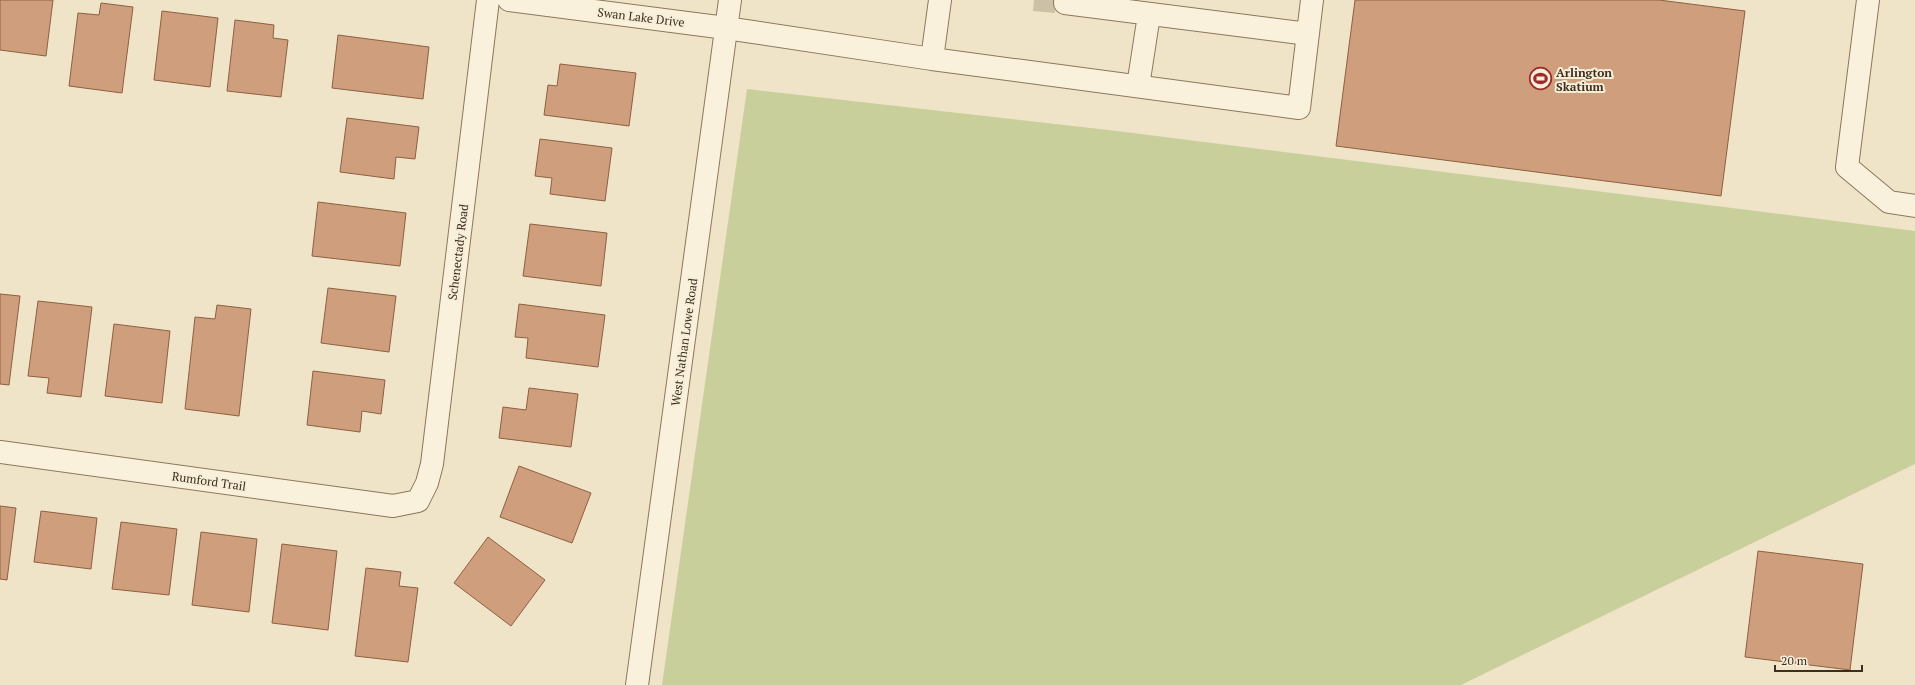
<svg xmlns="http://www.w3.org/2000/svg" width="1915" height="685" font-family="'PT Serif',serif">
<style>
.green{fill:#c9cf9b}
.building{fill:#cf9f7d;stroke:#8d5f41}
.lines{fill:none;stroke-linecap:round;stroke-linejoin:round}
.minor-tunnel{stroke:#ccc0a6;stroke-width:22;stroke-dasharray:22 11;stroke-linecap:butt}
.minor-casing{stroke:#8d765c;stroke-width:24}
.minor{stroke:#faf1dc;stroke-width:22}
.labels{text-anchor:middle;dominant-baseline:central;stroke-width:4;stroke-linejoin:round;paint-order:stroke}
.street-label{font-size:12px;fill:#3d2e20;stroke:#f7eed8}
.poi-label{font-size:12px;font-weight:bold;fill:#3d2e20;stroke:#f7eed8;text-anchor:start}
</style>
<rect width="100%" height="100%" fill="#f0e4c8"/>
<path class="green" d="M 747,89 L 1117,131 L 1915,231 L 1915,464 L 1461,685 L 662,685 Z"/>
<path class="building" d="M 0,0 L 53,0 L 46,56 L 0,50 Z
M 1355,0 L 1659,0 L 1745,11 L 1721,196 L 1336,146 Z
M 101,3 L 133,7 L 122,93 L 69,86 L 78,13 L 99,15 Z
M 162,11 L 218,18 L 210,87 L 154,80 Z
M 235,20 L 274,25 L 273,38 L 288,40 L 281,97 L 227,91 Z
M 338,35 L 429,47 L 423,99 L 332,88 Z
M 560,64 L 636,73 L 629,126 L 544,115 L 548,85 L 557,86 Z
M 347,118 L 419,127 L 415,159 L 396,157 L 394,179 L 340,172 Z
M 540,139 L 612,148 L 605,201 L 550,194 L 552,178 L 535,176 Z
M 318,202 L 406,213 L 400,266 L 312,256 Z
M 530,224 L 607,233 L 601,286 L 523,276 Z
M 328,288 L 396,296 L 389,352 L 321,343 Z
M 0,294 L 20,296 L 9,385 L 0,384 Z
M 38,301 L 92,307 L 81,397 L 47,393 L 49,378 L 28,376 Z
M 519,304 L 605,315 L 598,367 L 526,358 L 528,338 L 515,337 Z
M 217,305 L 251,309 L 239,416 L 185,409 L 195,317 L 215,319 Z
M 114,324 L 170,331 L 162,403 L 105,396 Z
M 313,371 L 385,380 L 381,414 L 362,411 L 360,432 L 307,425 Z
M 529,388 L 578,394 L 571,447 L 499,438 L 503,407 L 526,410 Z
M 519,466 L 591,493 L 572,543 L 500,517 Z
M 0,506 L 16,508 L 7,580 L 0,579 Z
M 41,511 L 97,518 L 91,569 L 34,562 Z
M 121,522 L 177,529 L 169,595 L 112,589 Z
M 201,532 L 257,539 L 249,612 L 192,605 Z
M 488,537 L 545,580 L 511,626 L 454,583 Z
M 282,544 L 337,551 L 328,630 L 272,623 Z
M 1758,551 L 1863,564 L 1850,670 L 1745,657 Z
M 366,568 L 401,572 L 399,586 L 418,588 L 408,662 L 355,656 Z"/>
<g class="lines">
<path class="minor-tunnel" d="M 1034,0 L 1065,3"/>
<defs>
<path id="minor" d="M 509,0 L 726,28 L 932,59 L 940,0
M 1868,0 L 1847,167 L 1889,202 L 1915,206
M 1065,3 L 1308,34
M 932,59 L 1299,108 L 1312,0
M 1138,86 L 1149,15
M 0,452 L 393,506 L 418,501 L 427,483 L 432,464 L 488,0
M 637,685 L 730,0"/>
</defs>
<use href="#minor" class="minor-casing"/>
<use href="#minor" class="minor"/>
</g>
<defs>
<symbol id="stadium-ring" viewBox="-11 -11 22 22"><circle r="9.5" fill="#f7eed8" stroke="#9e2a2b" stroke-width="1.5"/><path d="M0-5a6.5 5 0 1 0 0 10a6.5 5 0 1 0 0-10ZM-3.5-1.8h7v3.6h-7Z" fill="#9e2a2b"/></symbol>
</defs>
<g fill-rule="evenodd">
<use href="#stadium-ring" x="1528" y="66" width="25" height="25"/>
</g>
<g class="labels">
<g class="street-label">
<text transform="translate(641 17) rotate(7)">Swan Lake Drive</text>
<text transform="translate(458 252) rotate(-83)">Schenectady Road</text>
<text transform="translate(684 342) rotate(-82)">West Nathan Lowe Road</text>
<text transform="translate(209 481) rotate(8)">Rumford Trail</text>
</g>
<g class="poi-label">
<text x="1556" y="72">Arlington<tspan x="1556" dy="14">Skatium</tspan></text>
</g>
</g>
<path d="M1775 665v6h87v-6" fill="none" stroke="#3d2e20" stroke-width="2"/>
<text x="1781" y="665" font-size="12" fill="#3d2e20" stroke="#f7eed8" stroke-width="3" paint-order="stroke">20 m</text>
</svg>
